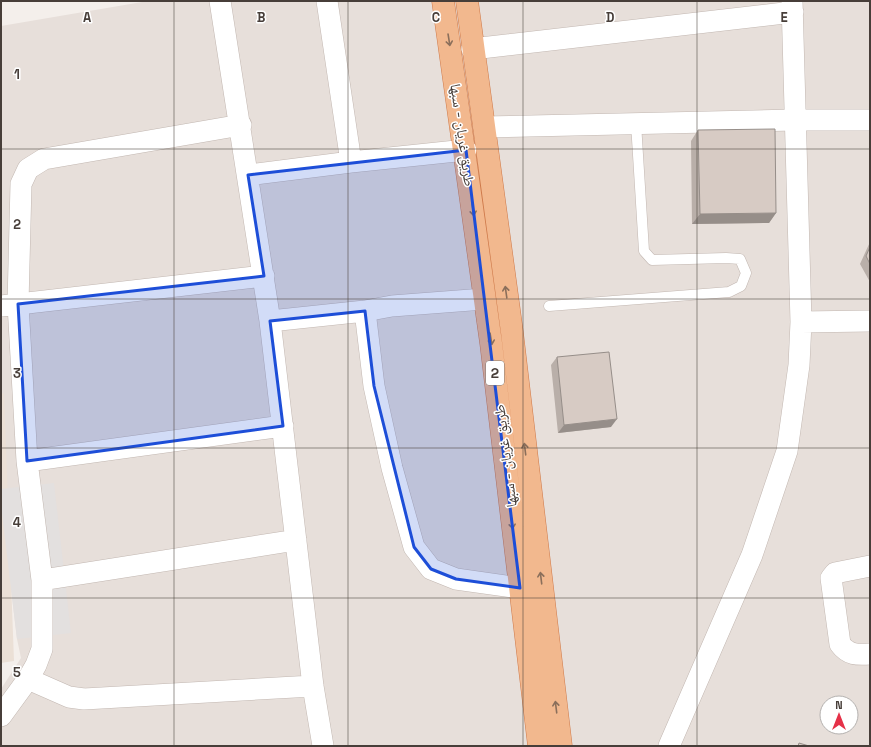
<svg xmlns="http://www.w3.org/2000/svg" width="871" height="747" font-family="'Space Grotesk','Noto Naskh Arabic',sans-serif">
<style>
.residential{fill:#e7dfda;fill-rule:evenodd}
.education{fill:#ebe0d6}
.parking{fill:#e3e0df}
.lines{fill:none;stroke-linecap:round;stroke-linejoin:round}
.service-casing{stroke:#c2b7b1;stroke-width:11}
.minor-casing{stroke:#c2b7b1;stroke-width:22}
.trunk-casing{stroke:#ce794a;stroke-width:23}
.service{stroke:#fff;stroke-width:10}
.minor{stroke:#fff;stroke-width:21}
.trunk{stroke:#f2b88e;stroke-width:22}
.wall{fill:#b9afa9}
.shaded-wall{fill:#968e89}
.building{fill:#d7cbc4;stroke:#968e89}
.oneway{stroke:#8b6f5b}
.marked{fill:#1d4ed8;fill-opacity:0.2;stroke:#1d4ed8;stroke-width:3;stroke-linejoin:round}
.grid{fill:none;stroke:#473e39;stroke-width:1;stroke-opacity:0.55}
.labels{text-anchor:middle;dominant-baseline:central;stroke-width:3;stroke-linejoin:round;paint-order:stroke}
.shield{fill:#fff;stroke:#7e7874;stroke-width:1}
.shield-label{font-size:14px;font-weight:bold;fill:#473e39}
.street-label{font-size:15px;fill:#473e39;stroke:#fff}
.grid-label{font-size:13px;text-anchor:middle;font-weight:bold;fill:#473e39;stroke:#fff;stroke-width:3;stroke-linejoin:round;paint-order:stroke}
</style>
<rect width="100%" height="100%" fill="#f4efeb"/>
<path class="residential" d="M 148,1 L 870,1 L 870,746 L 1,746 L 1,689 L 21,658 L 17,639 L 1,505 L 1,26 ZM 827,703 L 851,703 L 851,727 L 827,727 Z"/>
<path class="education" d="M 4,393 L 14,661 L 1,663 L 1,394 Z"/>
<path class="parking" d="M 54,483 L 71,633 L 17,639 L 1,505 L 1,489 Z"/>
<g class="lines">
<defs>
<path id="service" d="M 549,306 L 729,292 L 741,286 L 746,273 L 740,259 L 726,258 L 652,260 L 644,251 L 636,123"/>
<path id="minor" d="M 220,1 L 270,321 L 313,686 L 323,746
M 327,1 L 351,162 L 466,150
M 472,49 L 793,12
M 241,125 L 44,159 L 28,169 L 21,184 L 18,304 L 27,461 L 283,426
M 484,127 L 795,120 L 870,120
M 248,175 L 351,162
M 1,306 L 264,276
M 365,311 L 374,386 L 392,468 L 414,547 L 431,569 L 456,579 L 520,588
M 270,321 L 365,311 L 392,306 L 484,299
M 801,322 L 870,321
M 27,461 L 42,580 L 296,540
M 870,566 L 835,573 L 831,578 L 840,644 C 848,655 857,655 870,654
M 28,679 L 69,697 L 84,699 L 313,686
M 1,716 L 28,679 L 36,665 L 42,649 L 42,580
M 669,746 L 752,555 L 787,451 L 799,365 L 801,322 L 792,1"/>
<path id="trunk" d="M 443,1 L 491,343 L 539,746
M 467,1 L 512,332 L 561,746"/>
</defs>
<use href="#service" class="service-casing"/>
<use href="#minor" class="minor-casing"/>
<use href="#trunk" class="trunk-casing"/>
<use href="#service" class="service"/>
<use href="#minor" class="minor"/>
<use href="#trunk" class="trunk"/>
</g>
<path class="wall" d="M 698,130 L 776,213 L 769,223 L 692,224 L 691,141 Z
M 870,242 L 870,282 L 860,264 Z
M 557,357 L 611,427 L 558,433 L 551,365 Z"/>
<path class="shaded-wall" d="M 776,213 L 769,223 L 692,224 L 700,214 Z
M 617,419 L 611,427 L 558,433 L 564,425 Z"/>
<path class="building" d="M 775,129 L 776,213 L 700,214 L 698,130 Z
M 870,247 L 870,264 L 866,256 Z
M 609,352 L 617,419 L 564,425 L 557,357 Z
M 799,743 L 809,746 L 798,746 Z"/>
<defs><path id="oneway-shaft" d="M-6 0H5M1.5-3L5.5 0L1.5 3" fill="none" stroke-width="1.6" stroke-linecap="round" stroke-linejoin="round"/></defs>
<g class="oneway">
<use href="#oneway-shaft" transform="translate(449 40) rotate(81)"/>
<use href="#oneway-shaft" transform="translate(473 210) rotate(83)"/>
<use href="#oneway-shaft" transform="translate(506 292) rotate(-98)"/>
<use href="#oneway-shaft" transform="translate(491 339) rotate(81)"/>
<use href="#oneway-shaft" transform="translate(525 449) rotate(-97)"/>
<use href="#oneway-shaft" transform="translate(512 523) rotate(83)"/>
<use href="#oneway-shaft" transform="translate(541 578) rotate(-97)"/>
<use href="#oneway-shaft" transform="translate(556 707) rotate(-97)"/>
</g>
<path class="marked" d="M 466,150 L 520,588 L 456,579 L 431,569 L 414,547 L 374,386 L 365,311 L 270,321 L 283,426 L 27,461 L 18,304 L 264,276 L 248,175 Z"/>
<path class="grid" d="M 174,1 L 174,746M 348,1 L 348,746M 523,1 L 523,746M 697,1 L 697,746M 1,149 L 870,149M 1,299 L 870,299M 1,448 L 870,448M 1,598 L 870,598"/>
<g class="labels">
<rect class="shield" x="486" y="361" width="18" height="24" rx="3"/>
<g class="shield-label">
<text x="495" y="373">2</text>
</g>
<g class="street-label">
<text transform="translate(463 135) rotate(82)">طريق غريان - سبها</text>
<text transform="translate(505 456) rotate(-97)">طريق غريان - سبها</text>
</g>
</g>
<g class="grid-label">
<text x="87" y="22">A</text>
<text x="261" y="22">B</text>
<text x="436" y="22">C</text>
<text x="610" y="22">D</text>
<text x="784" y="22">E</text>
<text x="17" y="79">1</text>
<text x="17" y="229">2</text>
<text x="17" y="378">3</text>
<text x="17" y="527">4</text>
<text x="17" y="677">5</text>
</g>
<rect width="871" height="747" fill="none" stroke="#473e39" stroke-width="4"/>
<g transform="translate(839 715)"><circle r="19" fill="#ffffff" stroke="#b5b2b0"/>
<path d="M0-3L7 15L0 10L-7 15Z" fill="#e53148"/>
<text y="-6" font-size="11" font-weight="bold" text-anchor="middle" fill="#473e39">N</text>
</g>
</svg>
